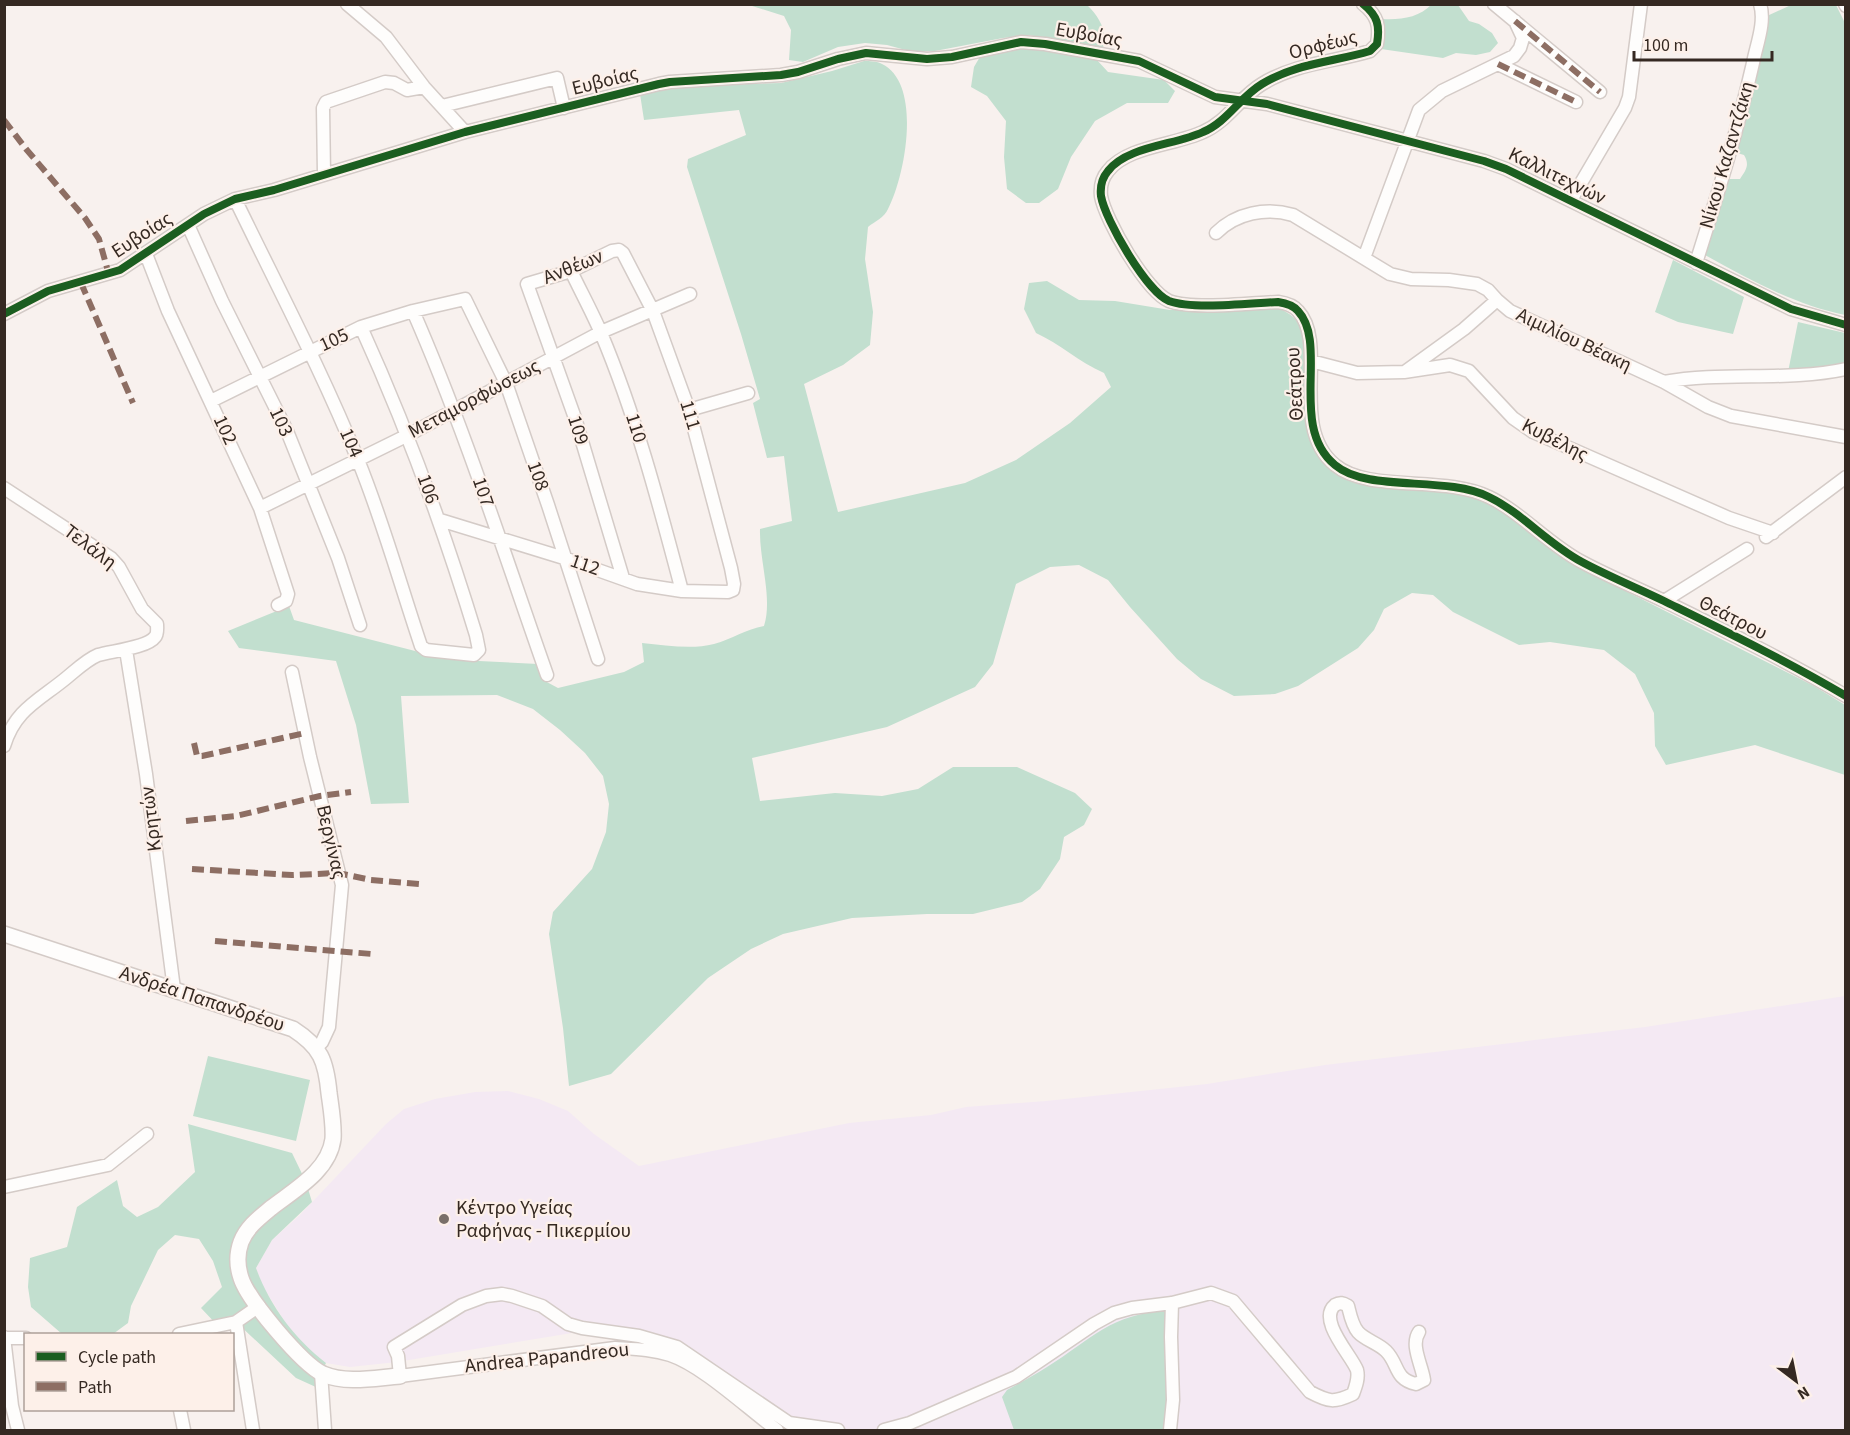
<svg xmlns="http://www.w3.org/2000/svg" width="1850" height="1435" font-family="'Source Sans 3',sans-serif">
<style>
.medical{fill:#f4e9f3}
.green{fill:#c2dfcf}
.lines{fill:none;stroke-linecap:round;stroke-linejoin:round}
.minor-casing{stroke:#d4cbc7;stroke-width:15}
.major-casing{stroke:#d4cbc7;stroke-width:18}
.minor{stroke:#fefdfc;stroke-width:12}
.major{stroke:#fefdfc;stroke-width:15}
.quiet{stroke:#8d6e63;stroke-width:6;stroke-dasharray:12 6;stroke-linecap:butt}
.cycleway-casing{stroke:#fdf0e9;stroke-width:11}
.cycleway{stroke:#1b5e20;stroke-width:8}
.poi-dot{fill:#796f69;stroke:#fdf0e9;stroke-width:2}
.labels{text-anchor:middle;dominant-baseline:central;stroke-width:4.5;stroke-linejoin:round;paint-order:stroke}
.street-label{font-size:20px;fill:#352922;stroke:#fdf0e9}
.poi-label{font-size:20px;fill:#352922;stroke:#fdf0e9;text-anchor:start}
</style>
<rect width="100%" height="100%" fill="#f8f1ee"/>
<path class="medical" d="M 1845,996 L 1845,1430 L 795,1430 L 637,1338 L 572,1333 L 397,1362 L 350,1367 L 326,1363 L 308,1349 L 287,1325 L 263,1287 L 256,1268 L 272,1240 L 300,1215 L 386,1124 L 404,1109 L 435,1099 L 475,1092 L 508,1091 L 539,1099 L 568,1111 L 594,1134 L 639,1166 L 849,1123 L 931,1115 L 966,1107 L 1046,1101 L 1207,1084 L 1325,1065 L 1645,1027 Z"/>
<path class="green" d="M 1432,4 L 1458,5 L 1469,21 L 1479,24 L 1492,33 L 1498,43 L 1490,52 L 1476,55 L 1456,53 L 1443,58 L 1381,49 L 1382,19 C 1400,20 1419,18 1432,4 Z
M 749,5 L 1087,5 C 1099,16 1108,32 1103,48 L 1028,35 L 1003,38 L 935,51 L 913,52 L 887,45 L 865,43 L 838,47 L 803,62 L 789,60 L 791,30 L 784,16 Z
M 1791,5 L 1836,5 L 1846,25 L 1845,315 C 1795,305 1750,280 1705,255 L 1708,237 L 1728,179 L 1740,179 C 1746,170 1750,165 1744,155 L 1737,153 L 1767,16 Z
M 1020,47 L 1096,59 L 1108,72 L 1164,80 L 1175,91 L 1168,103 L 1127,103 L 1095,121 L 1071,157 L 1058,189 L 1039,203 L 1026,203 L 1007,189 L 1004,157 L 1006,121 L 987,96 L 971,87 L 974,67 L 981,55 Z
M 864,61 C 869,61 877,61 882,64 C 923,84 905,177 888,209 C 885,217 874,222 868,227 L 865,259 L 873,312 L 870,345 L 843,365 L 804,384 L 838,512 L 965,483 L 1016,460 L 1070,423 L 1111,387 L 1104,373 C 1079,362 1060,344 1036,333 L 1024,309 L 1029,283 L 1047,281 L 1079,300 L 1115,301 L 1170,310 L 1278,308 C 1292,314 1299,320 1305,335 L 1307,413 L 1311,444 L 1329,469 L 1360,484 L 1463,492 L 1504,511 L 1546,545 L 1576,566 L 1814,686 L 1845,705 L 1845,775 L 1755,745 L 1666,765 L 1655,746 L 1654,713 L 1635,674 L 1604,650 L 1550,642 L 1519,645 L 1453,612 L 1433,595 L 1412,593 L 1384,609 L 1374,630 L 1358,648 L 1298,686 L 1275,694 L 1234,696 L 1201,679 L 1177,659 L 1130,607 L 1108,580 L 1079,565 L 1050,567 L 1016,584 L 993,664 L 975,687 L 887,727 L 752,758 L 760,801 L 835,793 L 882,796 L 918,789 L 953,767 L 1017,767 L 1075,793 L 1092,809 L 1084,825 L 1064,837 L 1060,859 L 1040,889 L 1022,902 L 973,914 L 927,914 L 852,918 L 783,934 L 751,949 L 708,978 L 611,1074 L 569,1086 L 563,1028 L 549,934 L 553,912 L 592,869 L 606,832 L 609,804 L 603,776 L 585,753 L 560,730 L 533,709 L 497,695 L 401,696 L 409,803 L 371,804 L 356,725 L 336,661 L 239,648 L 228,631 L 289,606 L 294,620 L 419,652 L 479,661 L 538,664 L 543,680 L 558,688 L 624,672 L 644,662 L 642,643 C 666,645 691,650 714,644 C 732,639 746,629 764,626 C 773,598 759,560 760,529 L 792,521 L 784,456 L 767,458 L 753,403 L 760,399 L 741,334 L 687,167 L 688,159 L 746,135 L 739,110 L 644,120 L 640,94 L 686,86 L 781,83 L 832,71 Z
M 1673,260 L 1744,297 L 1733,334 L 1678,322 L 1655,312 Z
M 1798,322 L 1845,333 L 1845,363 L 1833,367 L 1788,372 Z
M 208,1056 L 310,1080 L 296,1141 L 193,1116 Z
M 188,1124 L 292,1153 L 306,1182 L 312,1202 L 272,1240 L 256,1268 C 270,1306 294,1338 326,1363 L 321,1373 L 318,1388 L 296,1378 L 236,1322 L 218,1326 L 201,1308 L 222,1287 L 213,1261 L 199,1239 L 175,1235 L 158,1250 L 131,1306 L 128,1323 L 113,1334 L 62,1334 L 31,1307 L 28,1287 L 30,1258 L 67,1247 L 77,1207 L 117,1180 L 123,1206 L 137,1217 L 158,1207 L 195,1172 Z
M 1168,1311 L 1170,1390 L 1167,1430 L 1014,1430 L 1002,1397 L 1007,1390 C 1020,1383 1034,1375 1047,1367 C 1092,1339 1111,1313 1168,1311 Z"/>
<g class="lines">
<defs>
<path id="minor" d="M 347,4 L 386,37 L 424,87 L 465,132
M 1363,4 C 1378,16 1380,26 1377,44 L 1370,51 C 1334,62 1296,63 1262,84 C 1240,97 1227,122 1203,132 C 1176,145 1127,146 1108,171 C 1102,178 1100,187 1101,196 C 1105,220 1147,292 1169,301 C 1193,310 1251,303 1278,302 C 1285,303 1293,305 1298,311 C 1329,344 1288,427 1335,465 C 1368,493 1445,475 1489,497 C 1522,513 1548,544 1582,562 C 1608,576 1637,588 1664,601 C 1725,631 1787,661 1846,696
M 1494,4 L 1600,92
M 1845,4 L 1846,6
M 1498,64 L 1576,102
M 442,106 L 557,78 L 564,108
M 324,174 L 323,108 L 326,102 L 385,82 L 394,83 L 407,90 L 424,87
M 235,199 C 277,286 322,371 358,460 C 383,521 400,584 421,646 L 426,650 L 474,655 L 479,650 L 476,635 C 444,530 407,428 361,327
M 1571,200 L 1625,108 L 1629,97 L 1641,4
M 188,225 L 222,301 L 287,431 L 338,558 L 360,625
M 1216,233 C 1236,213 1266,207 1293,215 L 1390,274 L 1411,279 L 1449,280 L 1477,284 L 1488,290 L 1497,300 L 1510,311 L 1664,382 L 1708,407 L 1731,416 L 1846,437
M 146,254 L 168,311 L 260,508 L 288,594 L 286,601 L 278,605
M 1364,258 L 1419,110 L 1442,91 L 1514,56 L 1520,48 L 1523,38 L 1515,21
M 1696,263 C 1717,196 1737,133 1753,63 C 1756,46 1766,22 1760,4
M 571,271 C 581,292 592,312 601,333 C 636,416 659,504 682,591
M 413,311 C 465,430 504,553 547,675
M 4,314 L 48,291 L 120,270 L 204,214 L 235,199 L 274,190 L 465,132 L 659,84 L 670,82 L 781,75 L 798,72 L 838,59 L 866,53 L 927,59 L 952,57 L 1021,42 L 1045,44 L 1139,61 L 1215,97 L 1267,104 L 1484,161 L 1506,169 L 1791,309 L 1846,325
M 1311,361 L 1357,373 L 1404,372 L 1450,365 L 1469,371 L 1513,418 L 1533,432 L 1729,518 L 1773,533
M 1406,371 L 1464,329 L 1497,300
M 1664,382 C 1724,371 1786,382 1846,369
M 211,401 L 361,327 L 413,311 L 465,299 L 506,383 L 548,505 L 598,659
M 689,410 L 748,393
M 4,488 L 111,558 L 119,567 L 142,609 L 157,624 C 157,628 158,634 155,637 C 147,648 111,651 98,655 C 86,660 75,671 65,679 C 38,701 15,710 4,746
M 260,508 L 408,435 L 601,332 L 690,294
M 440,520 L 564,558 L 637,584 L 682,591 L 728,592 L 733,590 L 734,584 L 731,568 L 689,410 L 653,311 L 623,253 L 619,250 L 612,251 L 571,271 L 527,284 L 575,418 L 623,578
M 1766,537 L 1846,477
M 1664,601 L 1747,549
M 126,650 L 146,774 L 174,989
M 292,672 L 310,757 L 342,885 L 329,1027 L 322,1042 L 317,1047
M 4,1187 L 108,1165 L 147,1134
M 236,1322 L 253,1430
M 179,1334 L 236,1322 L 259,1306
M 4,1337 L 12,1406 L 18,1430
M 5,1338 L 26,1338
M 321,1373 L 325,1430
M 180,1410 L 184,1430
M 777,1430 C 748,1409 703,1366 670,1355 C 652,1349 634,1349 615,1348 L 400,1376 L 398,1356 L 394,1347 L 462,1305 L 486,1296 L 502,1294 L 512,1296 L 542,1306 L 568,1324 L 582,1328 L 639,1336 L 677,1347 L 789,1423 L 838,1430
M 884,1430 L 910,1423 L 1016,1377 L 1094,1324 L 1114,1313 L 1132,1308 L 1172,1303 L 1211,1293 L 1233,1301 L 1310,1392 C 1329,1402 1334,1403 1353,1394 C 1356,1386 1359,1378 1357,1370 C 1352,1356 1317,1320 1335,1305 C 1340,1302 1343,1303 1348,1306 C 1350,1314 1352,1325 1358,1332 C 1365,1340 1378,1343 1386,1351 C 1399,1364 1394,1379 1416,1384 L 1424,1380 C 1422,1365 1410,1345 1419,1332
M 1170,1430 L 1173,1400 L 1171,1337 L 1172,1303"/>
<path id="major" d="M 4,934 L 293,1029 C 321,1047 326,1061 329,1093 C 331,1108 334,1124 333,1139 C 329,1171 294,1190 271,1208 C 259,1218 247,1227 241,1242 C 237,1253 237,1266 241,1278 C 248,1300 302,1364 323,1374 C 347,1384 374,1378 400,1376"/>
</defs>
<use href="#minor" class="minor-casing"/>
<use href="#major" class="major-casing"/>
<use href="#minor" class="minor"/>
<use href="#major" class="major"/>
<path class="quiet" d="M 1515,21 L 1600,92
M 1498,64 L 1576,102
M 4,120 L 26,149 L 85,218 L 99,239 L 109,275
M 81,283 L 133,403
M 194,743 L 197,756 L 202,756 L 305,733
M 186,821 L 236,816 L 320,796 L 351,792
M 192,869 L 292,875 L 338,873 L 371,880 L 420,884
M 215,941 L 372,954"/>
<defs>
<path id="cycleway" d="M 1363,4 C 1378,16 1380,26 1377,44 L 1370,51 C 1334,62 1296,63 1262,84 C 1240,97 1227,122 1203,132 C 1176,145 1127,146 1108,171 C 1102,178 1100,187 1101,196 C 1105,220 1147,292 1169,301 C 1193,310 1251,303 1278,302 C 1285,303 1293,305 1298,311 C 1329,344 1288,427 1335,465 C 1368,493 1445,475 1489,497 C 1522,513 1548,544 1582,562 C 1608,576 1637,588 1664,601 C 1725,631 1787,661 1846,696
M 4,314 L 48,291 L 120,270 L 204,214 L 235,199 L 274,190 L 465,132 L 659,84 L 670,82 L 781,75 L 798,72 L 838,59 L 866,53 L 927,59 L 952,57 L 1021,42 L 1045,44 L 1139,61 L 1215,97 L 1267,104 L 1484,161 L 1506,169 L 1791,309 L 1846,325"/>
</defs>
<use href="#cycleway" class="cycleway-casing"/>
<use href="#cycleway" class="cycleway"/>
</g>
<circle class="poi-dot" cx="444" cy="1219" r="6"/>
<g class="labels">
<g class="street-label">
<text transform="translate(1089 35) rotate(10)">Ευβοίας</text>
<text transform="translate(1323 45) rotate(-14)">Ορφέως</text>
<text transform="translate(605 81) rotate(-14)">Ευβοίας</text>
<text transform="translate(1727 155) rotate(-74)">Νίκου Καζαντζάκη</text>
<text transform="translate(1557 176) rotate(26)">Καλλιτεχνών</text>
<text transform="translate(142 235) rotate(-33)">Ευβοίας</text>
<text transform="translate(573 267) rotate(-22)">Ανθέων</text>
<text transform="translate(334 340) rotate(-25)">105</text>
<text transform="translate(1574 340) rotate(25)">Αιμιλίου Βέακη</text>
<text transform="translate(1295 384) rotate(-93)">Θεάτρου</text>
<text transform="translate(474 399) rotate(-28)">Μεταμορφώσεως</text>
<text transform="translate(690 415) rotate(73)">111</text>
<text transform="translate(281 422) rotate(65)">103</text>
<text transform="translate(636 428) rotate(72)">110</text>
<text transform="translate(225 430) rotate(65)">102</text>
<text transform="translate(578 430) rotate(72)">109</text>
<text transform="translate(1555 440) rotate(27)">Κυβέλης</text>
<text transform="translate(351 443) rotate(66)">104</text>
<text transform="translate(538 476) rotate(70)">108</text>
<text transform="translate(428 489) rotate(70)">106</text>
<text transform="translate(483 492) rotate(71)">107</text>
<text transform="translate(90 547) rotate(37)">Τελάλη</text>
<text transform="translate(585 565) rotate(19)">112</text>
<text transform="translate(1733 618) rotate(27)">Θεάτρου</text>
<text transform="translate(151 819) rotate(-97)">Κρητών</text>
<text transform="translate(331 842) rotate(77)">Βεργίνας</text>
<text transform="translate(202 999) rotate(18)">Ανδρέα Παπανδρέου</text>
<text transform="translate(547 1358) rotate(-6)">Andrea Papandreou</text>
</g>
<g class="poi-label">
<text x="456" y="1208">Κέντρο Υγείας<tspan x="456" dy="23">Ραφήνας - Πικερμίου</tspan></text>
</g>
</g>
<rect width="1850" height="1435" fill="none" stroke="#352922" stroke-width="12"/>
<rect x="24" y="1333" width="210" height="78" fill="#fdf0e9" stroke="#ada099" stroke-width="1.5"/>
<rect x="36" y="1352" width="30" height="9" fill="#1b5e20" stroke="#ada099" stroke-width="1.5"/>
<text x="78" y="1363" font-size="18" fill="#352922">Cycle path</text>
<rect x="36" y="1382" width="30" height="9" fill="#8d6e63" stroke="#ada099" stroke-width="1.5"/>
<text x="78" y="1393" font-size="18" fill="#352922">Path</text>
<g transform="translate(1796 1381) rotate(148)" stroke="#fdf0e9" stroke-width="4.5" paint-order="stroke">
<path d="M0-4.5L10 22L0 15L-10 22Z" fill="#352922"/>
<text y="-9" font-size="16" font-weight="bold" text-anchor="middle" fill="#352922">N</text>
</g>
<path d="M1634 51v9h138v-9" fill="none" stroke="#352922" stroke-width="3"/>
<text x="1643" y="51" font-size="18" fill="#352922" stroke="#fdf0e9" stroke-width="4.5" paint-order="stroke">100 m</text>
</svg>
